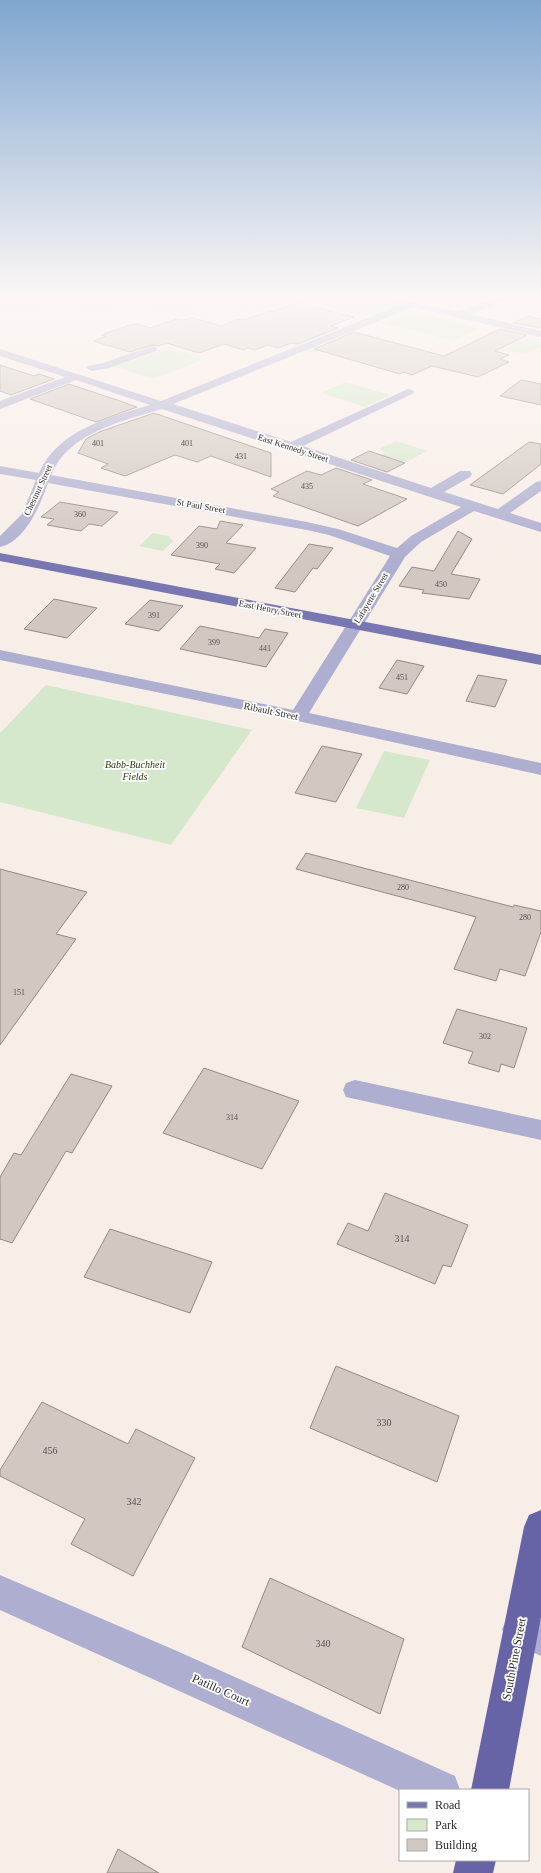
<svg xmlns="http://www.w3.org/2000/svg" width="541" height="1873" font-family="'Times New Roman',serif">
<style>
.green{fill:#d6e8cb}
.building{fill:#d1c8c1;stroke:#938a84}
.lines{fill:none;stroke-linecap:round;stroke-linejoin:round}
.minor{fill:#aeafd0;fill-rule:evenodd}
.major{fill:#7877b2;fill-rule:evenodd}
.highway{fill:#6663a6;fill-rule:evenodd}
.labels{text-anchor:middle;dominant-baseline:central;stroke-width:3.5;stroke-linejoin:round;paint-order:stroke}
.number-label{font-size:8px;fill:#58524f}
.far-street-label{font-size:9px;fill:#2f2b29;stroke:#fff}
.street-label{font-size:10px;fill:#2f2b29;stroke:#fff}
.park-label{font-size:10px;font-style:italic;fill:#1f370b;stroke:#fff}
.near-number-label{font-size:10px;fill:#58524f}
.near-street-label{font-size:12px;fill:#2f2b29;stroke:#fff}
</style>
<rect width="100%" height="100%" fill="#f8eee8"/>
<path class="green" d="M 0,298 C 12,298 32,301 42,298 L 205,298 L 212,300 L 175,312 L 133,300 L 98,312 L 56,300 L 20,312 L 0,306 Z
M 236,298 L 258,298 L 283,304 L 268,310 L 250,305 L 242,308 L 222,302 Z
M 300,298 L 355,298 L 393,307 L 367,316 Z
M 408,311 L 480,328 L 453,341 L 381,323 Z
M 491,331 L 541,342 L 541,348 C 520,360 491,347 469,342 Z
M 166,348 L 205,359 L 153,379 L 114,367 Z
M 346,382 L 390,395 L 365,407 L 321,393 Z
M 396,441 L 427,451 L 405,463 L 382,455 L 384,452 L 379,449 Z
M 153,533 L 168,536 L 173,541 L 163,551 L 139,546 Z
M 46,685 L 252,730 L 171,845 L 0,802 L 0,733 Z
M 384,751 L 430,760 L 404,818 L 356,808 Z"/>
<path class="building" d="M 297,303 L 354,317 L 331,326 L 338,328 L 298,344 L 292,343 L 278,348 L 268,345 L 255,350 L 248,348 L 244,350 L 224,344 L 199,353 L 167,343 L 158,346 L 152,345 L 130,352 L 93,341 L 106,336 L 101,335 L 130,325 L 137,324 L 150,328 L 177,319 L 182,320 L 194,318 L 221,326 L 239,319 L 243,320 L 271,311 L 274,311 Z
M 528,316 L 541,319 L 541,328 L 513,323 Z
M 500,329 L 527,335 L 495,351 L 509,355 L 500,359 L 509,362 L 478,377 L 432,366 L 412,375 L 403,372 L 400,374 L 314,349 L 354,332 L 444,356 Z
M 0,365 L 34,376 L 39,374 L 54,379 L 11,395 L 0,391 Z
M 521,380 L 541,384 L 541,405 L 500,396 Z
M 69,384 L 117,400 L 137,407 L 96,422 L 30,399 Z
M 154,413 L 271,453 L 271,477 L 211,456 L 197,462 L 175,455 L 125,476 L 101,468 L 108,464 L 78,453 L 86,439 L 99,432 Z
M 529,442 L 541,444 L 541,464 L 503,494 L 470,485 Z
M 369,451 L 405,463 L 387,472 L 351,460 Z
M 336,468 L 372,480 L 363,484 L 407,499 L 358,526 L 273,496 L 279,492 L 271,489 L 307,471 L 321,475 Z
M 60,502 L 118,512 L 102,526 L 89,524 L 81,531 L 47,525 L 54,519 L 41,517 Z
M 220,521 L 243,525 L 226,543 L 256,548 L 234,573 L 215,569 L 220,564 L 171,555 L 199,526 L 217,529 Z
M 458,531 L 472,539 L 451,574 L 480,579 L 469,599 L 422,593 L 424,590 L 399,586 L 412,567 L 434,571 Z
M 309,544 L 333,548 L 317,569 L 313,568 L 295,592 L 275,588 Z
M 54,599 L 97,608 L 67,638 L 24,629 Z
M 150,600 L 183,606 L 159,631 L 125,624 Z
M 200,626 L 259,638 L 265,629 L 288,633 L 266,667 L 180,649 Z
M 397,660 L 424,666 L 407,694 L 379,688 Z
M 478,675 L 507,680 L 495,707 L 466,701 Z
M 322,746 L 362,754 L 336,802 L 295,793 Z
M 306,853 L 513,907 L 514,905 L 541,911 L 541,932 L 525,976 L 500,969 L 496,981 L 454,969 L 476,917 L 296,869 Z
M 0,869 L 87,892 L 56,934 L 76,939 L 0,1045 Z
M 457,1009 L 527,1028 L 514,1068 L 501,1064 L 499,1072 L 468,1063 L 473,1052 L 443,1043 Z
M 204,1068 L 299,1101 L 262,1169 L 163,1133 Z
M 71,1074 L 112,1086 L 72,1153 L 66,1151 L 12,1243 L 0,1239 L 0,1177 L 14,1153 L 21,1155 Z
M 385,1193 L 468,1225 L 451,1267 L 443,1265 L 435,1284 L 337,1244 L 348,1223 L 368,1231 Z
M 110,1229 L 212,1262 L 190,1313 L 84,1277 Z
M 336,1366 L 459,1416 L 437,1482 L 310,1428 Z
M 42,1402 L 128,1444 L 136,1429 L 195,1458 L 133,1576 L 71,1544 L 85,1519 L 0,1476 L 0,1470 Z
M 270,1578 L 404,1639 L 380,1714 L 242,1647 Z
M 118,1849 L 159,1873 L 107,1873 Z"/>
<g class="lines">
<path class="minor" d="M 393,298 L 459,312 L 494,298 L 507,298 L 505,300 L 470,314 L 541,331 L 541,337 L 413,307 L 173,404 L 291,442 L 408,389 L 412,390 L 414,392 L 412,394 L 303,446 L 431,488 L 460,471 L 470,471 L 472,474 L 470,477 L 444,492 L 498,509 L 536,482 L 541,481 L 541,491 L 510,513 L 541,523 L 541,532 L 474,511 L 421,542 L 405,557 L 309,713 L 541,763 L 541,775 L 298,721 L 0,660 L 0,650 L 293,710 L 390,556 L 329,535 L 307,530 L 48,483 C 40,505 26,541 0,547 L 0,536 L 22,514 L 36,480 L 0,474 L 0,466 L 39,473 C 58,430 109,417 150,405 L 76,380 L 0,409 L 0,401 L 65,377 L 0,356 L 0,349 L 161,401 L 402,304 L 393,302 L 391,300 ZM 162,409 L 427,496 L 461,507 L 411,536 L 397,548 L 338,529 L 307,522 L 51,475 C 68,433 122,421 162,409 Z
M 152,346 L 156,347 L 157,349 L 156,351 L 109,368 L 92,371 L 86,368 L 88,366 L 103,363 Z
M 355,1080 L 541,1120 L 541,1140 L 346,1097 L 343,1090 L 346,1083 Z
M 0,1575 L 177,1651 L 455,1776 L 460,1790 L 400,1791 L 0,1610 Z
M 520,1611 L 541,1620 L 541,1656 L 508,1641 L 502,1629 L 508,1617 Z"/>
<path class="major" d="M 0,553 L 541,655 L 541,665 L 0,561 Z"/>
<path class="highway" d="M 541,1510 L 541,1617 L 509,1790 L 471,1790 L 524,1527 L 529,1515 Z
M 456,1860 L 496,1860 L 493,1873 L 453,1873 Z"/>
</g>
<linearGradient id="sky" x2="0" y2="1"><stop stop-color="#80a6d0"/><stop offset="0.53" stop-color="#fcf7f5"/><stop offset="1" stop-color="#fcf7f5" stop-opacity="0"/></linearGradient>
<rect width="541" height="560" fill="url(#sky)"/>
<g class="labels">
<g class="number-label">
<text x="98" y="443">401</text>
<text x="187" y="443">401</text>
<text x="241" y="456">431</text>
<text x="307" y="486">435</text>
<text x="80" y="514">360</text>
<text x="202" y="545">390</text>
<text x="441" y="584">450</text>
<text x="154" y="615">391</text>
<text x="214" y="642">399</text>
<text x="265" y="648">441</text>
<text x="402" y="677">451</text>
<text x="403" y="887">280</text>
<text x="525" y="917">280</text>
<text x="19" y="992">151</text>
<text x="485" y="1036">302</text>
<text x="232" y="1117">314</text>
</g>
<g class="far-street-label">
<text transform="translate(293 448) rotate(18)">East Kennedy Street</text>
<text transform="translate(38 490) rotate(-65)">Chestnut Street</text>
<text transform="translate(201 506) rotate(10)">St Paul Street</text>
<text transform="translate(371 598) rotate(-59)">Lafayette Street</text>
<text transform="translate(270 609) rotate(11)">East Henry Street</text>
</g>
<g class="street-label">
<text transform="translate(271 711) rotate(12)">Ribault Street</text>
</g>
<g class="park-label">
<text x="135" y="764">Babb-Buchheit<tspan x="135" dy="12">Fields</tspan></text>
</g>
<g class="near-number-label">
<text x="402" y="1238">314</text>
<text x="384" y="1422">330</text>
<text x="50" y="1450">456</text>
<text x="134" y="1501">342</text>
<text x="323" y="1643">340</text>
</g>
<g class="near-street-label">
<text transform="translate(514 1659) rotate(-79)">South Pine Street</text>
<text transform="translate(221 1690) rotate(24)">Patillo Court</text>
</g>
</g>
<rect x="399" y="1789" width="130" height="72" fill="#ffffff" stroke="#acaaa9"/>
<rect x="407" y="1802" width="20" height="6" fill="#7877b2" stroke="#acaaa9"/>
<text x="435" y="1809" font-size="12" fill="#2f2b29">Road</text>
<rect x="407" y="1819" width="20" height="12" fill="#d6e8cb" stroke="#acaaa9"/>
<text x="435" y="1829" font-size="12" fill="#2f2b29">Park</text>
<rect x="407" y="1839" width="20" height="12" fill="#d1c8c1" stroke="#acaaa9"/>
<text x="435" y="1849" font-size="12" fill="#2f2b29">Building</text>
</svg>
